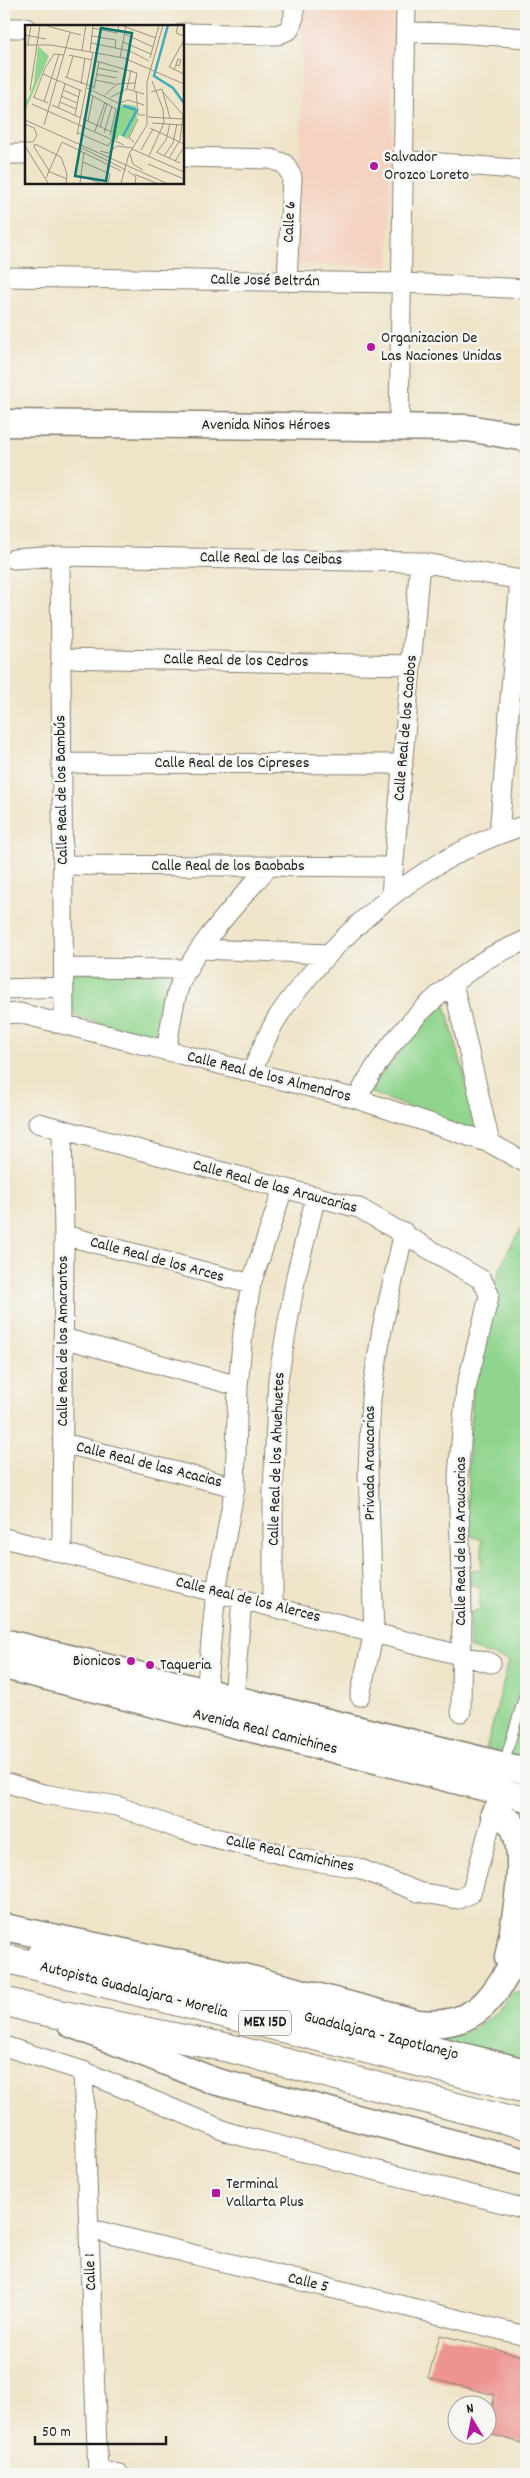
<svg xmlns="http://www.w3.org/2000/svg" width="530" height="2478" font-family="Dekko,sans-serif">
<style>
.built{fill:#f4d3c1}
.green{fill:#90d58e;stroke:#567855}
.building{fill:#ed9491}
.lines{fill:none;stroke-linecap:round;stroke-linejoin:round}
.lane-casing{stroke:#868072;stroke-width:11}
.street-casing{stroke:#868072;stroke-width:21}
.secondary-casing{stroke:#868072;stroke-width:29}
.highway-casing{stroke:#868072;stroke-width:30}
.lane{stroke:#fff;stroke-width:9}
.street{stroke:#fff;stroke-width:19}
.secondary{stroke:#fff;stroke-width:26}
.highway{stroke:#fff;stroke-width:28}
.poi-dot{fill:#b5179e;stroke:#f6f6f2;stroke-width:2}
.labels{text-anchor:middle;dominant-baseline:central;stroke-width:5;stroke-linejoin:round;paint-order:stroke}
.shield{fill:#f6f6f2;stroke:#5d5d5c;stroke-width:1}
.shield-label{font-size:15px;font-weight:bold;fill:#1c1c1c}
.poi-label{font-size:16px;fill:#1c1c1c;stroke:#f6f6f2;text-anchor:start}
.street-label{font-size:16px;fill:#1c1c1c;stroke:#f6f6f2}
.inset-river{fill:none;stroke:#40abbf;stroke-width:2.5}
.inset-road{fill:none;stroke:#9b9483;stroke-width:1}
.view{fill:#0f766e;fill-opacity:0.15;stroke:#0f766e;stroke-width:2.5}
.inset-edge{fill:none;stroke:#1c1c1c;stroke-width:2.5}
</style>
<rect width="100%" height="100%" fill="#f6f6f2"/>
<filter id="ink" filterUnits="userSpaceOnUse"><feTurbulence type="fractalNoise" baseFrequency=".02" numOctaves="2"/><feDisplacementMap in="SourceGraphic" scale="10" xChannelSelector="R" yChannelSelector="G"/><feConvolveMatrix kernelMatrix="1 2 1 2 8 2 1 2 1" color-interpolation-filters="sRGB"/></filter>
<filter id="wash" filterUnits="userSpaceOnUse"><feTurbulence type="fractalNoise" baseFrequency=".0096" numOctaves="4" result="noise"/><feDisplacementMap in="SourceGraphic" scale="20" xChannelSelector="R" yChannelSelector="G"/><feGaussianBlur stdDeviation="1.12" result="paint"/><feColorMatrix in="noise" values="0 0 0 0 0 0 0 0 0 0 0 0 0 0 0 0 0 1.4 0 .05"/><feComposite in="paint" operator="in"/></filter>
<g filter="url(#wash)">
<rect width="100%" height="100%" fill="#efe4c8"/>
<path class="built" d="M 303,4 L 394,4 L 389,266 L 298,264 Z"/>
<path class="green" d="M 181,972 L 164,1039 L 75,1016 L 69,990 L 71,973 Z
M 445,1005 L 481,1134 L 368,1092 L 424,1020 Z
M 526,1222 L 526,1764 L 485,1753 L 509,1661 L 470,1648 L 471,1612 L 480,1609 L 480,1586 L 470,1585 L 470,1570 L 482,1569 L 482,1540 L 471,1536 C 463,1522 468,1498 468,1483 C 470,1402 476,1289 526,1222 Z
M 513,1992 L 522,1993 L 526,2029 L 526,2065 L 438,2041 C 477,2030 487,2023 513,1992 Z"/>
<g id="blocks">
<path class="building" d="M 440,2335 L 526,2357 L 526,2444 L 488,2434 L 488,2422 L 495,2395 L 428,2378 Z"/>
</g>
</g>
<g filter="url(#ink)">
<use href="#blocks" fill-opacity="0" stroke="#868072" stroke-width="1"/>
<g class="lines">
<defs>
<path id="lane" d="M 504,1763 L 526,1689"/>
<path id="street" d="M 4,28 L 26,28
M 406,32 L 458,33 L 526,38
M 182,33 L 277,35 L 289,30 L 294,17 L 294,4
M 4,154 L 26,154
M 182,157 L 271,159 L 285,164 L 292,177 L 287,281
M 405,160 L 526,170
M 4,277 L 403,283 L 526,289
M 399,426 L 406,4
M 60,556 L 64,1025
M 14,559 L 60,556 L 420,562 L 526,581
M 61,658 L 411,665
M 62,763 L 403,764
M 499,834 L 520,579
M 63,865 L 393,867
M 391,895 L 420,562
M 201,949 L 329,954
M 64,968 L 189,969
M 453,983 L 490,1143
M 4,989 L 64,987
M 4,1014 L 19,1013 L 357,1099 L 490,1143 L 526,1163
M 166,1051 C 170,1031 172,1009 178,990 C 190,951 242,898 269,866
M 252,1072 C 259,1055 266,1037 276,1020 C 288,1000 305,981 320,963 C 377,900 444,850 526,825
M 357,1099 C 385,1043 430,997 482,962 C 495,953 512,947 526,940
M 38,1123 L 359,1208 L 482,1280 L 489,1294 L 488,1301 L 466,1388 L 458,1475 L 462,1608 L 461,1712
M 62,1129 L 64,1235 L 62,1552
M 64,1235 L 251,1284
M 63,1338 L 238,1386
M 63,1443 L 235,1487
M 4,1538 L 491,1663
M 273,1606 L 273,1493 L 278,1379 L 296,1276 L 316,1196
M 206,1693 L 216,1591 L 235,1487 L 238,1386 L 243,1333 L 251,1284 L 283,1189
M 360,1696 L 374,1632 L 368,1471 L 371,1398 L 382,1329 L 404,1232
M 233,1710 L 242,1599
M 4,1782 L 43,1794 L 117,1806 L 179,1829 L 296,1858 L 358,1868 L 418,1892 L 458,1899 L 471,1893 L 473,1887 L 496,1804
M 4,2046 L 83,2071 L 230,2133 L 526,2209
M 83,2071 L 98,2474
M 90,2229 L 526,2336
M 98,2471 L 119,2474"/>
<path id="secondary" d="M 4,423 L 468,428 L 526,438
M 4,1642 L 526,1771
M 4,1666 L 526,1798
M 494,1814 C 499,1816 506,1818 511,1823 C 530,1850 514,1926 508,1958
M 4,1927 L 243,1977 L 418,2023 C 484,2030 499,1987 526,1938
M 42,1951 L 526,2072
M 71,2024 L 214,2081 L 526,2162"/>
<path id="highway" d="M 4,1958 L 526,2089
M 4,2001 L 33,2009 L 229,2048 L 526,2125"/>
</defs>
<use href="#lane" class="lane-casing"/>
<use href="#street" class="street-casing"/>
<use href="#secondary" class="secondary-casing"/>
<use href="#highway" class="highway-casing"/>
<use href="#lane" class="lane"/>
<use href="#street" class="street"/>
<use href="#secondary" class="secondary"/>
<use href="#highway" class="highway"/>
</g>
</g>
<g class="poi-dot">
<circle cx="374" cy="166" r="5"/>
<circle cx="371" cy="347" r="5"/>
<circle cx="131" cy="1661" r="5"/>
<circle cx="150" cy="1665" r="5"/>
<rect x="211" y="2188" width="10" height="10" rx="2.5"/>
</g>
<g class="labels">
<rect class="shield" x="239" y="2010.5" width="52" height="25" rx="4"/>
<g class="shield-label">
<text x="265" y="2023">MEX 15D</text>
</g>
<g class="poi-label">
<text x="384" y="157">Salvador<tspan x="384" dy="18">Orozco Loreto</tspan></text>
<text x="381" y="338">Organizacion De<tspan x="381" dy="18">Las Naciones Unidas</tspan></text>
<text x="121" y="1661" text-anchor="end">Bionicos</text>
<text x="160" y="1665">Taqueria</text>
<text x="226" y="2184">Terminal<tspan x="226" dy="18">Vallarta Plus</tspan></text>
</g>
<g class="street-label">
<text transform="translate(290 222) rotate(-87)">Calle 6</text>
<text transform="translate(265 281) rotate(1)">Calle José Beltrán</text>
<text x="266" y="425">Avenida Niños Héroes</text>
<text transform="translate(271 559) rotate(1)">Calle Real de las Ceibas</text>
<text transform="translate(236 661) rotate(1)">Calle Real de los Cedros</text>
<text transform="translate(406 728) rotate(-85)">Calle Real de los Caobos</text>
<text x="232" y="763">Calle Real de los Cipreses</text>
<text transform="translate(62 790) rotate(-91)">Calle Real de los Bambús</text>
<text x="228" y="866">Calle Real de los Baobabs</text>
<text transform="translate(269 1077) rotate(14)">Calle Real de los Almendros</text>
<text transform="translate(275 1187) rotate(15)">Calle Real de las Araucarias</text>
<text transform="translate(157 1260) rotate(15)">Calle Real de los Arces</text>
<text transform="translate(63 1341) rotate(-90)">Calle Real de los Amarantos</text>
<text transform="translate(277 1459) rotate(-88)">Calle Real de los Ahuehuetes</text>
<text transform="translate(370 1463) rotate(-90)">Privada Araucarias</text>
<text transform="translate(149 1465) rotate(14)">Calle Real de las Acacias</text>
<text transform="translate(461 1541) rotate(-90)">Calle Real de las Araucarias</text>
<text transform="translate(248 1600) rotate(14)">Calle Real de los Alerces</text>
<text transform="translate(265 1732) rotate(14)">Avenida Real Camichines</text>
<text transform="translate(290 1854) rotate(12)">Calle Real Camichines</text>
<text transform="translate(134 1990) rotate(14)">Autopista Guadalajara - Morelia</text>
<text transform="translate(381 2036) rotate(14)">Guadalajara - Zapotlanejo</text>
<text transform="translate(91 2272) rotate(-92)">Calle 1</text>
<text transform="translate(308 2283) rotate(14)">Calle 5</text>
</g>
</g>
<g transform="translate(25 25)">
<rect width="159" height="159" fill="#efe4c8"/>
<path d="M 13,21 L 24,31 L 0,86 L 0,73 L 3,75 L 9,58 ZM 99,79 L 111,81 L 112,94 L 103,114 L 94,110 L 92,115 L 86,113 L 87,106 L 92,85 Z" fill="#90d58e"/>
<path class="inset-river" d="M 143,0 L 129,51 L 148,63 L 159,78M 98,111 L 112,85 L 98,81"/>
<path class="inset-road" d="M 18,0 L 56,10M 95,0 L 131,13M 153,0 L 151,8 L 159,11M 67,3 L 92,8 L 94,0M 100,9 L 128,22M 0,10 L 21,14M 67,11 L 91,15 L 90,23M 159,15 L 144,42 L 159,49M 98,17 L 126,29M 66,18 L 105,26 L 124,36M 3,19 L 6,0M 0,20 L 26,20 L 99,33 L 159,59M 57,25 L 61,0M 65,27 L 68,0M 44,30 L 67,35M 95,33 L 101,1M 125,33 L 134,0M 71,36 L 112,48 L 109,65M 73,43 L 93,47M 149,45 L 149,44 L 151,40 L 153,34 L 156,35 L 154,41 L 151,40M 18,49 L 57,66M 71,49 L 92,53M 40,52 L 69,62M 42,52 L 48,31M 70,55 L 90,59M 97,58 L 101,43M 56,59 L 60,33M 62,63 L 97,80M 69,64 L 74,37M 102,64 L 106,45M 38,65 L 54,72M 5,66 L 15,0M 111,66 L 113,90 L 120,90M 126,67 L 137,64 L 145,93M 138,67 L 158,90 L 155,115 L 144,133M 66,70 L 91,84 L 85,110M 80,70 L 92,59 L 110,58M 36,71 L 52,78M 8,72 L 23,78M 9,72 L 20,43 L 29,29 L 39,30M 86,72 L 102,64 L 119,69M 19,77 L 34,29M 35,77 L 51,84M 95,78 L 103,75 L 119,80M 7,79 L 99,120M 27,80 L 56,93M 33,83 L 40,59M 50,90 L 55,65M 123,92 L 158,94M 58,94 L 87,107M 0,95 L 141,158M 63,96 L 68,71M 127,98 L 158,100M 0,99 L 9,103 L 12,110 L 8,117 L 0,117M 19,100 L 45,8M 75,102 L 82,78M 125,103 L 159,119M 70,106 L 80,77M 53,108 L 83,121 L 87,115M 79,108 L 87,81M 52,110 L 68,28M 109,117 L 104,113 L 113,94M 0,121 L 23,158M 57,123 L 101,145M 107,124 L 159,147M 116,125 L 128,104M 75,126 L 83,128 L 92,121 L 108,123M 131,127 L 155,138M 132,127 L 141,115 L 145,99M 105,129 L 108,139 L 118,145M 124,131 L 139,98 L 138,84 L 127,56M 139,131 L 148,118 L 152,99M 150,136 L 159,122M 58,137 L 85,149 L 83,158M 123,139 L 159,154M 103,146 L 111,152 L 110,158M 109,149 L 131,158M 56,151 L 75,158M 21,153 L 37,117 L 96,146M 41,158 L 42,151 L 41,146 L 36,132 L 10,119 L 9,122 L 25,147 L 42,154M 55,158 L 59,127M 96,158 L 104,129 L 122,100 L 122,57 L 138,0"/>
<path class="view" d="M 76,3 L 107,8 L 81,156 L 50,151 Z"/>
<rect width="159" height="159" class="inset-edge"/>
</g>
<rect width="530" height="2478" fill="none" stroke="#f6f6f2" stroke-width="20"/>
<g transform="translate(472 2420) rotate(350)"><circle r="24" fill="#f6f6f2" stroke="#9f9f9c"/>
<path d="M0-4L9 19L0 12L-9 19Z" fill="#b5179e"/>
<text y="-8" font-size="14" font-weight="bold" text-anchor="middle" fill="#1c1c1c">N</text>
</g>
<path d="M35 2436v8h131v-8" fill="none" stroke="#1c1c1c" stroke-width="2.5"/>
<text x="42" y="2436" font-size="15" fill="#1c1c1c" stroke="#f6f6f2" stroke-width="4" paint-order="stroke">50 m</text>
</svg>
